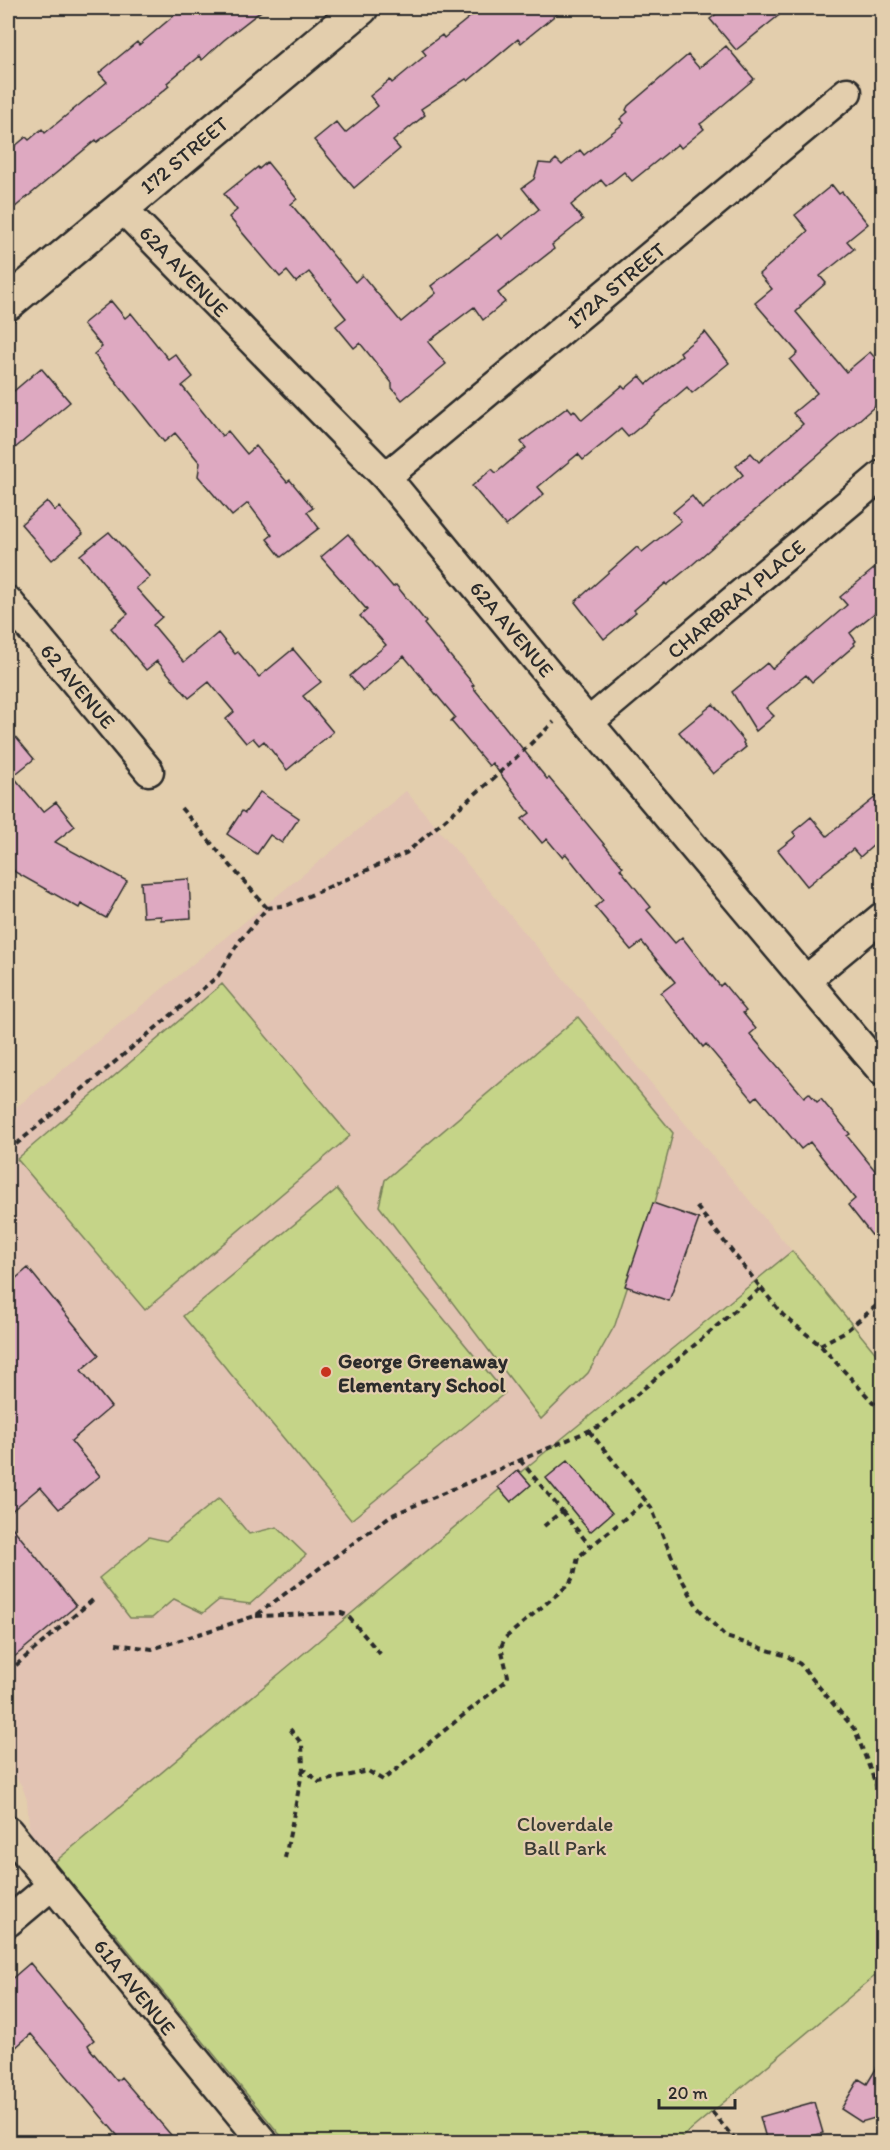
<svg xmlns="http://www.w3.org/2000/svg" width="890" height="2150" font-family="Itim,sans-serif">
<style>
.built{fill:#e2c3b3}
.green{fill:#c5d488;stroke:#78805a;stroke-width:1.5}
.building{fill:#dea9c1;stroke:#2b2b2b;stroke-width:1.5}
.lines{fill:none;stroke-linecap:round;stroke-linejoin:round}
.street-casing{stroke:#2b2b2b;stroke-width:33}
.secondary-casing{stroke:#2b2b2b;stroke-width:38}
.path{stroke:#2b2b2b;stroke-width:4;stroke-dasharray:6 4.5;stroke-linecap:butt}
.street{stroke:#e3cead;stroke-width:28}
.secondary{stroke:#e3cead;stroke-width:33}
.poi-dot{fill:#c8321e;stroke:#e3cead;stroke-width:2}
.labels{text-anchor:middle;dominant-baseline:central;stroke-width:4.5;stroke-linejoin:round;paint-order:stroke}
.street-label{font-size:21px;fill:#2b2b2b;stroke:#e3cead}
.poi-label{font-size:21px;font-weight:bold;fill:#2b2b2b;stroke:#e3cead;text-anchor:start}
.park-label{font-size:21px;fill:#3a3c34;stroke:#e3cead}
</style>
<rect width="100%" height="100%" fill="#e3cead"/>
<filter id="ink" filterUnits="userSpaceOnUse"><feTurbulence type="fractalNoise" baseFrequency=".0167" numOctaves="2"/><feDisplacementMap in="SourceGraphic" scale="12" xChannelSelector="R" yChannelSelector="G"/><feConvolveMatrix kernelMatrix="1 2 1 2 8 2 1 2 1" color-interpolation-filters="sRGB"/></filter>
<g filter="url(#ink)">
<path class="built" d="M 406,791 L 792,1251 L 495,1493 L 50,1866 L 30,1837 L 27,1800 L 22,1786 L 8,1766 L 8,1114 Z"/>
<path class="green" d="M 222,984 L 350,1136 L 145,1310 L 17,1159 Z
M 578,1017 L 673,1133 L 655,1203 L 615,1325 L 588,1373 L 541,1419 L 379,1206 L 385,1180 Z
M 337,1189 L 505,1393 L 351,1520 L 183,1316 Z
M 792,1251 L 882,1361 L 882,1970 L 676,2142 L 286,2142 L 114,1933 L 105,1930 L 50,1866 L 495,1493 Z
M 219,1498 L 249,1534 L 277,1527 L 306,1555 L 250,1604 L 219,1600 L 203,1613 L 174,1599 L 152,1618 L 130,1618 L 99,1578 L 149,1537 L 166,1541 Z"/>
<path class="building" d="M 183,8 L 265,8 L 224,40 L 202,60 L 199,56 L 167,83 L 169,86 L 134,115 L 97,142 L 96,140 L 8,213 L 8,152 L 26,137 L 29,140 L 42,129 L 45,133 L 107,82 L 99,73 L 137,42 L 139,45 Z
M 481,8 L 564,8 L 521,43 L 518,39 L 468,81 L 466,79 L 421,109 L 425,115 L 393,141 L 400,149 L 354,188 L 314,140 L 336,122 L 345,133 L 378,106 L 370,96 L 390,80 L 392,83 L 426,55 L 422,50 L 442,35 L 444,38 Z
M 724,8 L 788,8 L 736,50 L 710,19 Z
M 726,46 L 754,79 L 703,122 L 700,124 L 704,129 L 681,148 L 678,144 L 632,181 L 624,172 L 606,186 L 601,180 L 571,205 L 583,220 L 552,245 L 554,249 L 498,293 L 505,302 L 483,320 L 474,307 L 428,342 L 446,364 L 402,400 L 392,388 L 392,383 L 360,343 L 354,348 L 336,326 L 346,318 L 309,272 L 296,282 L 287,271 L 280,277 L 229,217 L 237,210 L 224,194 L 258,167 L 259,169 L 267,162 L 297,199 L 291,204 L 355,282 L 362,275 L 401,322 L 436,293 L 431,286 L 498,234 L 502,239 L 539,209 L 522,188 L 534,179 L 539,163 L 551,164 L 556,159 L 562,165 L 580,150 L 584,155 L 624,123 L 620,119 L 628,112 L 626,110 L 628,106 L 688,55 L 699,68 Z
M 832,185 L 839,194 L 842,192 L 868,224 L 847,241 L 854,249 L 820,276 L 826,283 L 800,306 L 801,307 L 796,312 L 846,372 L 870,352 L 882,366 L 882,400 L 693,564 L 667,585 L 666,583 L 634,610 L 636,612 L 604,639 L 575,602 L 637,547 L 642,552 L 681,521 L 673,512 L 692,496 L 702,509 L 743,475 L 736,466 L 751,453 L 759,462 L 803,424 L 793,413 L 817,393 L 790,360 L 798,353 L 755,303 L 772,289 L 759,274 L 808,231 L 795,215 Z
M 111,301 L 125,318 L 131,313 L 168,359 L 175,354 L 193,377 L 182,386 L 222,436 L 228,431 L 247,454 L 256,446 L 287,482 L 290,480 L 313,508 L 307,512 L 319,528 L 281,557 L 267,539 L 272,535 L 248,503 L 232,516 L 198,476 L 200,463 L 175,433 L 164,442 L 94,354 L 102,347 L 83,324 Z
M 705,332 L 729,363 L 692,393 L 687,387 L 628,437 L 621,429 L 583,460 L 578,454 L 538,487 L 544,494 L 506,526 L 472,486 L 492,469 L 496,473 L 526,448 L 521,442 L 568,407 L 572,412 L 574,410 L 582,420 L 622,386 L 625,389 L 640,376 L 647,384 L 682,355 L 680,352 Z
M 41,368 L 70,402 L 8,454 L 8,396 Z
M 47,501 L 55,511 L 59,507 L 83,534 L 52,560 L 21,524 Z
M 109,532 L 150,577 L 136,588 L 162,617 L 153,625 L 184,662 L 218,633 L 235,654 L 238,652 L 259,677 L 293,649 L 321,682 L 303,696 L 333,732 L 287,770 L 264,741 L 259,745 L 253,738 L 246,743 L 226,719 L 234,712 L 209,682 L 189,698 L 157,661 L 146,670 L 111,628 L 128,614 L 80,555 Z
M 348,534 L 393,587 L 396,585 L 426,622 L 424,624 L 474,685 L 472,686 L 547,779 L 549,778 L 623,867 L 620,869 L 651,907 L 647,910 L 675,943 L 682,937 L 720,986 L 723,983 L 746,1011 L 743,1013 L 756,1029 L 750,1034 L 804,1097 L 809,1093 L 817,1102 L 821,1099 L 850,1134 L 847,1136 L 882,1179 L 882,1248 L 848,1205 L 855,1199 L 810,1142 L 801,1149 L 757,1096 L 753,1100 L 706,1044 L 703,1047 L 661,993 L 675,982 L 642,942 L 631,950 L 595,907 L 603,900 L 566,854 L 562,857 L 547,839 L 542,843 L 522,819 L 530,813 L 492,763 L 489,766 L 451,721 L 455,717 L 404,656 L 363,691 L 350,676 L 386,645 L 360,616 L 367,610 L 321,557 Z
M 882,562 L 882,607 L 850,633 L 856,641 L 854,643 L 855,645 L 812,682 L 806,675 L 766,708 L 774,716 L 756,731 L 732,692 L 767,663 L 772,669 L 847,605 L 840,597 Z
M 713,704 L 744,741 L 743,743 L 746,747 L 713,774 L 679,732 Z
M 8,728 L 34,759 L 13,776 L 43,812 L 56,802 L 75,826 L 55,842 L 127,881 L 106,918 L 81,904 L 79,908 L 15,872 L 8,863 Z
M 260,792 L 299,818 L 282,843 L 270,835 L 257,854 L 227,834 L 242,811 L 245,813 Z
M 882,792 L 882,838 L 860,857 L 853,849 L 807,886 L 778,850 L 796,836 L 793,832 L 811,817 L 827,836 Z
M 189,879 L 191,918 L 161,920 L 161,916 L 143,917 L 141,882 Z
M 653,1203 L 699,1219 L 669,1301 L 625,1286 Z
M 28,1268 L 99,1355 L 81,1370 L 111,1407 L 71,1441 L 100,1476 L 59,1509 L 40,1487 L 8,1514 L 8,1285 Z
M 568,1460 L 612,1513 L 590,1532 L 546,1478 Z
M 518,1470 L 531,1485 L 511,1502 L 498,1487 Z
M 8,1522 L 76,1606 L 8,1662 Z
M 30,1963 L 94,2040 L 88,2045 L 90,2049 L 117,2081 L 121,2077 L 177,2142 L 123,2142 L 31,2034 L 8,2054 L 8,1982 Z
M 882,2059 L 882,2116 L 861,2122 L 841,2109 L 859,2079 L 867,2084 Z
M 814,2102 L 823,2133 L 791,2142 L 767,2142 L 760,2117 Z"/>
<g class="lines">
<defs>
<path id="street" d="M 121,207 L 386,477 L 578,710 L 882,1071
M 386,477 L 847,92
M 8,601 L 149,771
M 589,722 L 882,475
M 806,980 L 882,917
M 8,1831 L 263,2142
M 8,1922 L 51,1886"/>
<path id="secondary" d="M 8,303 L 361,8"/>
</defs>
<use href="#street" class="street-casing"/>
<use href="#secondary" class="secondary-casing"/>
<path class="path" d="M 181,808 L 267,908
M 8,1151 L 218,976 L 238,943 L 267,908 L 288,905 L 406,853 L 495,777 L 554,722
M 761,1288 L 783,1315 L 820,1345 L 882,1412
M 820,1345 L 846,1331 L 882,1301
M 589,1431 L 651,1507 L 680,1576 L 698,1608 L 726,1637 L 787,1656 L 800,1664 L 855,1730 L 882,1800
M 520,1460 L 562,1511 L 544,1526
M 562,1511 L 590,1546
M 256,1616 L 341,1613 L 347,1615 L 382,1656
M 116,1644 L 152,1649 L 255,1616 L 390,1516 L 600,1426 L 761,1288 L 696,1206
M 8,1672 L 95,1598
M 290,1729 L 302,1744 L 303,1768 L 319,1782 L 368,1771 L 383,1780 L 507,1680 L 508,1676 L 501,1647 L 505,1638 L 568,1585 L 574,1576 L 578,1557 L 646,1501
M 285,1858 L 303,1768
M 712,2112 L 737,2142"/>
<use href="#street" class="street"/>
<use href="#secondary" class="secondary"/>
</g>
</g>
<circle class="poi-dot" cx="326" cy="1372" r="6"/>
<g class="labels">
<g class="street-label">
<text transform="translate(184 155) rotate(-40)">172 STREET</text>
<text transform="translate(184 271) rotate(46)">62A AVENUE</text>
<text transform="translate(616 285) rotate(-40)">172A STREET</text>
<text transform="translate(736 599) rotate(-40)">CHARBRAY PLACE</text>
<text transform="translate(512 629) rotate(50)">62A AVENUE</text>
<text transform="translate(78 686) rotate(50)">62 AVENUE</text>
<text transform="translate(135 1987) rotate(51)">61A AVENUE</text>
</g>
<g class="poi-label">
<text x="338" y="1360">George Greenaway<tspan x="338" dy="24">Elementary School</tspan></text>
</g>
<g class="park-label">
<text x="565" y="1823">Cloverdale<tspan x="565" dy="24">Ball Park</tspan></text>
</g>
</g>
<rect width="890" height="2150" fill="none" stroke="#e3cead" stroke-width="30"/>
<rect x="15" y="15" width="860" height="2120" fill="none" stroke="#2b2b2b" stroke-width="2" filter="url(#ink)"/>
<path d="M659 2099v9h76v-9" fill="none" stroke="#2b2b2b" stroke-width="3"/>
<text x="668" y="2099" font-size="18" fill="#2b2b2b" stroke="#e3cead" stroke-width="4.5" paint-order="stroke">20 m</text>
</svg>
